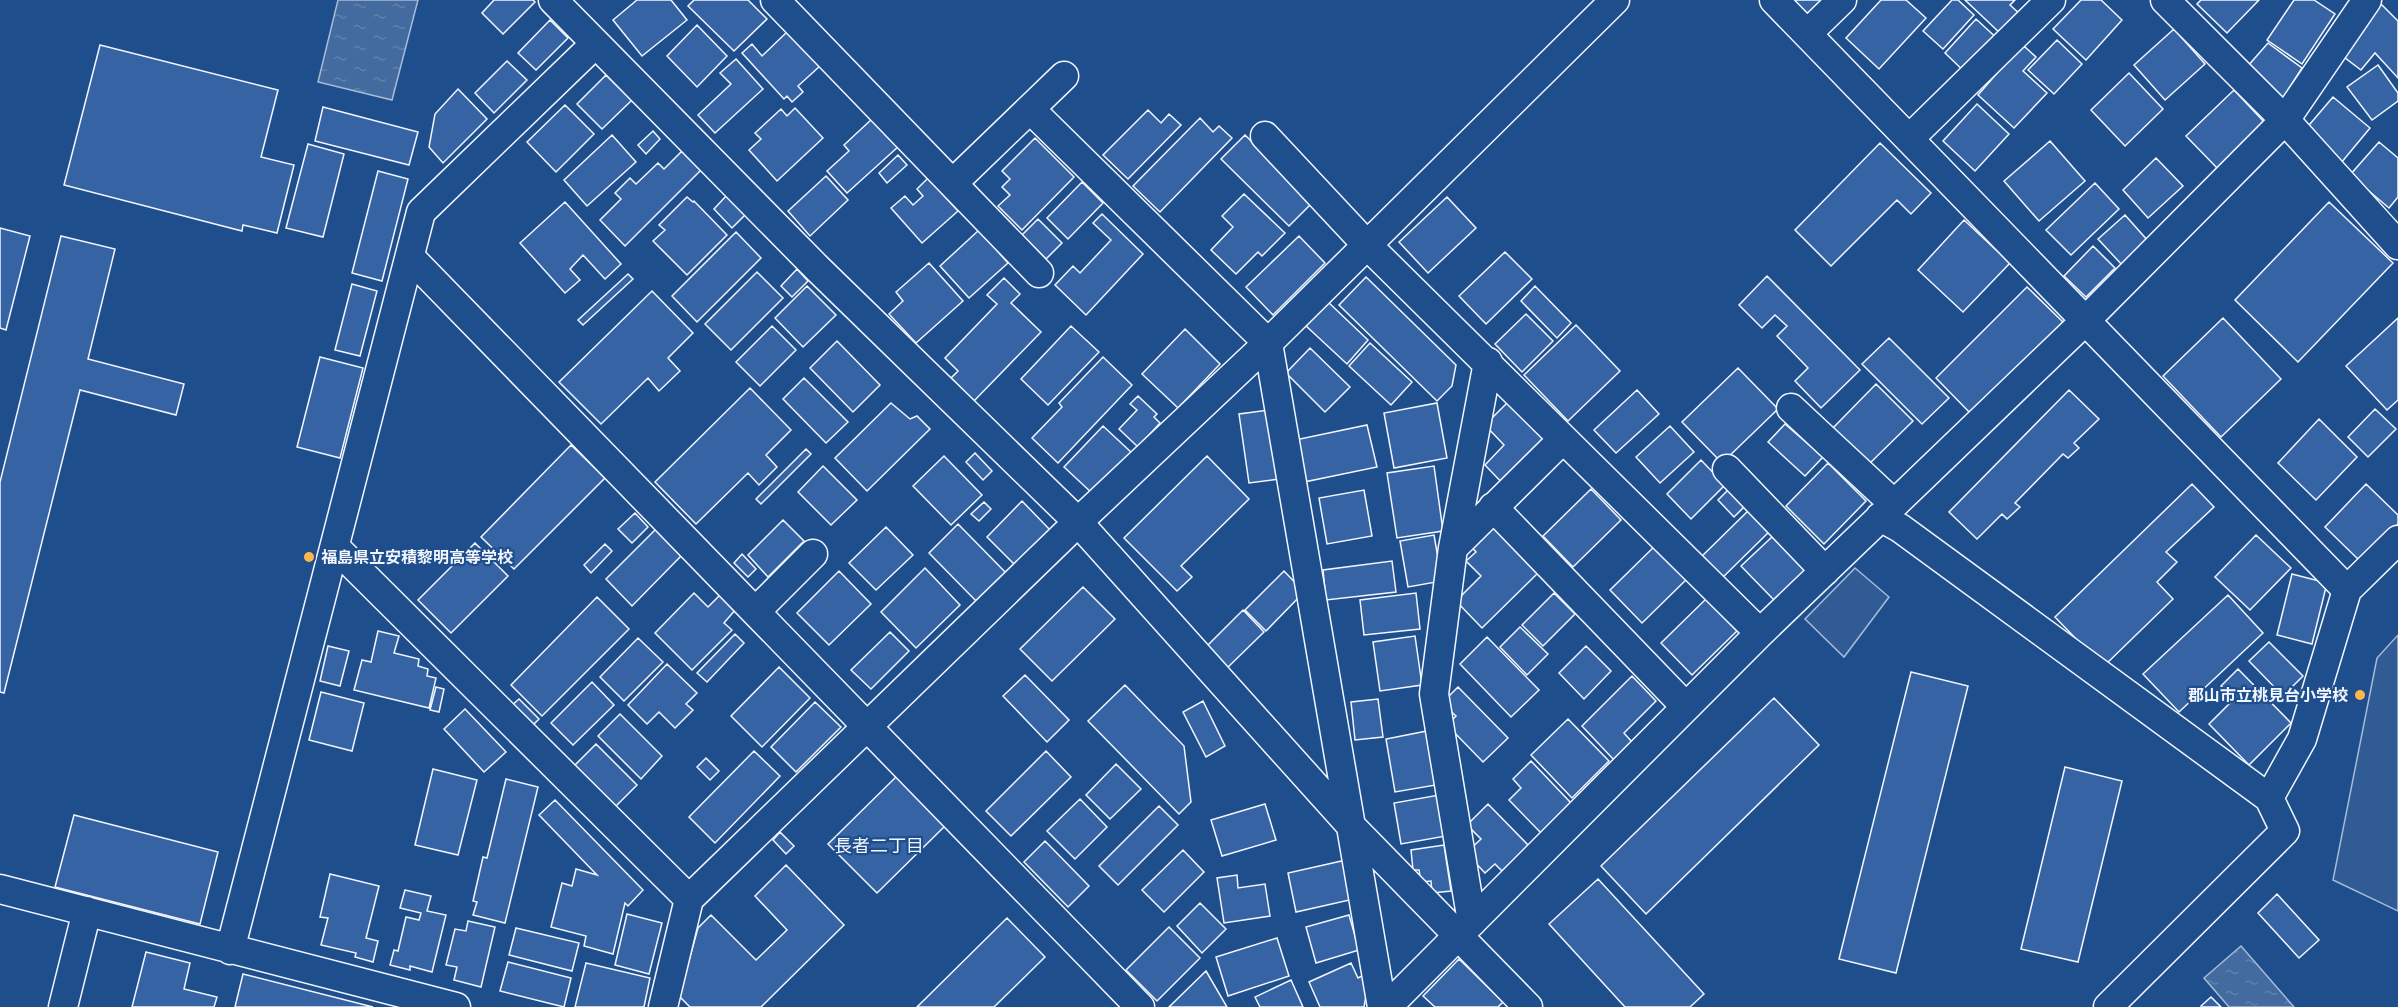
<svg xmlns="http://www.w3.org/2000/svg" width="2398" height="1007" font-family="'DM Sans','Noto Sans JP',sans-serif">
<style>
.green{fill:#305b95;stroke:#a8bbd7;stroke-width:1.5}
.water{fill:url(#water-ripples);stroke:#a8bbd7;stroke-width:1.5}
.building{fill:#3563a3;stroke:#f2f6ff;stroke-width:1.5}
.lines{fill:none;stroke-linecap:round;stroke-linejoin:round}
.minor-casing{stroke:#f2f6ff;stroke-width:31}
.minor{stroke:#1f4e8c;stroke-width:28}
.poi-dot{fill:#ffb74d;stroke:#1f4e8c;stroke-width:2}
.labels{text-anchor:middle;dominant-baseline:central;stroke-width:4.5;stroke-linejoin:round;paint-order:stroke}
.poi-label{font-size:16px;font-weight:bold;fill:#f2f6ff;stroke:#1f4e8c;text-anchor:start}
.neighbourhood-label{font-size:18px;fill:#f2f6ff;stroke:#1f4e8c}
</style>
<defs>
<pattern id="water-ripples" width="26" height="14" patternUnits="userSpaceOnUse" patternTransform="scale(1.5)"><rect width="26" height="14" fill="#446ba0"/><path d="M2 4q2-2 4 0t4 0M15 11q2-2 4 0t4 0" fill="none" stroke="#5f81ae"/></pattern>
</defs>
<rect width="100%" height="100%" fill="#1f4e8c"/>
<path class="green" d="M 1855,568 L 1889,597 L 1844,657 L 1805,619 Z
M 2398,635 L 2398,911 L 2333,880 L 2377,658 Z"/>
<path class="water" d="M 338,0 L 418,0 L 392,100 L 318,82 Z
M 2241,946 L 2294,1007 L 2229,1007 L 2204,978 Z"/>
<path class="building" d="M 494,0 L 533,0 L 535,2 L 503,34 L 482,13 Z
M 637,0 L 671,0 L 687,20 L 642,56 L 613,20 Z
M 694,0 L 748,0 L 767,19 L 734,51 L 688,6 Z
M 1788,0 L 1838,0 L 1815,25 Z
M 1881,0 L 1906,0 L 1926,18 L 1879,69 L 1846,38 Z
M 1952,0 L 1958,0 L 1974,15 L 1943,49 L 1923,31 Z
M 1965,0 L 2015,0 L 2010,5 L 2021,15 L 2002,35 Z
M 2081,0 L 2101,0 L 2122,20 L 2086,60 L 2053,29 Z
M 2201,0 L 2259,0 L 2227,33 L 2197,4 Z
M 2294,0 L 2314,0 L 2335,14 L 2302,64 L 2267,40 Z
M 2380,3 L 2398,21 L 2398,78 L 2375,53 L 2361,70 L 2340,54 Z
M 1976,19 L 2001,42 L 1969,76 L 1945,53 Z
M 550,20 L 568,38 L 536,70 L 518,53 Z
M 697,25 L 727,56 L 697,87 L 667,56 Z
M 2174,29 L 2205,64 L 2165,100 L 2134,65 Z
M 788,31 L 820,66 L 798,86 L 803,92 L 792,102 L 787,96 L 784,99 L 742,53 L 752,44 L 762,56 Z
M 2057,40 L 2082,64 L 2054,94 L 2028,70 Z
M 2268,43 L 2302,68 L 2281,101 L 2247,67 Z
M 100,45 L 278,90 L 261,157 L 294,165 L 277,233 L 243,225 L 242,231 L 64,185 Z
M 2025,47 L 2036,57 L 2023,71 L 2047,93 L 2014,128 L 1978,95 L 2019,48 Z
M 736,59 L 763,89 L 715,133 L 698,115 L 731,84 L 720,73 Z
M 507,61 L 527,80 L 494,113 L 475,93 Z
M 2378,65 L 2398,93 L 2398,101 L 2372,120 L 2347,87 Z
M 2129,73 L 2163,109 L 2125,146 L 2091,110 Z
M 606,75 L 632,100 L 602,129 L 577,104 Z
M 458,89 L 487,119 L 443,163 L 429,147 L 435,114 Z
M 2234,90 L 2265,123 L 2218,169 L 2186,136 Z
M 2333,97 L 2370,128 L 2341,163 L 2304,131 Z
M 1977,104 L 2009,134 L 1975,171 L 1943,141 Z
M 565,105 L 594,134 L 556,172 L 527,142 Z
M 323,107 L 418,132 L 409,165 L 315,141 Z
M 795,108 L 823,138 L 777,181 L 749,150 L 761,139 L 755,133 L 781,109 L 787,116 Z
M 1148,110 L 1161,123 L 1169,114 L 1181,125 L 1128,179 L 1103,155 Z
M 873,118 L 899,146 L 847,193 L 827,171 L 849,151 L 844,145 Z
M 1200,118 L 1213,132 L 1219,126 L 1232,138 L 1160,212 L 1133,186 Z
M 653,131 L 660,139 L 646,154 L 638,145 Z
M 612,135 L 636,162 L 587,206 L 564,180 Z
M 1245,135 L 1313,202 L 1289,226 L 1221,159 Z
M 1035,138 L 1074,177 L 1022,230 L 998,206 L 1010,195 L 1002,187 L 1010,179 L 1002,171 Z
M 2050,141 L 2085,181 L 2039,221 L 2004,181 Z
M 2379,142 L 2398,158 L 2398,197 L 2389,208 L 2350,175 Z
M 1880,143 L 1931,193 L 1911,214 L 1897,200 L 1831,266 L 1795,230 Z
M 308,144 L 344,154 L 323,237 L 286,228 Z
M 682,151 L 701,170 L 625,246 L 600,220 L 621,199 L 615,193 L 630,178 L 636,184 L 658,163 L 664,169 Z
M 898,155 L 907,165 L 887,183 L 879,173 Z
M 2156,158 L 2183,186 L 2148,218 L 2123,190 Z
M 378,171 L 408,179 L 382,281 L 352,273 Z
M 826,176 L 848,200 L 810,236 L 788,211 Z
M 928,178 L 958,211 L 922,243 L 891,208 L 905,196 L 913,205 L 923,196 L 917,189 Z
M 1082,182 L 1103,203 L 1068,239 L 1047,218 Z
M 2095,183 L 2119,209 L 2071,255 L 2046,230 Z
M 1244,194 L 1285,233 L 1262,256 L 1258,252 L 1236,274 L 1211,250 L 1233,227 L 1222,216 Z
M 726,196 L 745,215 L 732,228 L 714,209 Z
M 687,197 L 693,202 L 694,201 L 727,235 L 687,275 L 653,241 L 665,230 L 659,225 Z
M 1447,197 L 1476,228 L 1428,273 L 1399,242 Z
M 565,202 L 621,264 L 605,279 L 583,255 L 570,269 L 580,280 L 565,293 L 520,243 Z
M 2329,202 L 2393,263 L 2298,362 L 2235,300 Z
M 1102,214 L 1143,254 L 1086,315 L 1055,285 L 1073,266 L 1080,273 L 1111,240 L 1093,223 Z
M 2125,215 L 2149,242 L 2123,266 L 2098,239 Z
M 1038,219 L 1062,243 L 1046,259 L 1022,235 Z
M 1964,220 L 2010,263 L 1963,312 L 1918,270 Z
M 0,228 L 30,236 L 6,330 L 0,328 Z
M 979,230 L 1008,263 L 969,298 L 940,266 Z
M 736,232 L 761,258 L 697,322 L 672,296 Z
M 61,236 L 115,249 L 88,359 L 184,384 L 176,415 L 80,390 L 4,693 L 0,692 L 0,482 Z
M 1299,236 L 1325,263 L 1273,315 L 1246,287 Z
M 2093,246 L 2115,268 L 2086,297 L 2064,276 Z
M 1505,252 L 1532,279 L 1486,324 L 1459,296 Z
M 929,263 L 963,301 L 916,343 L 889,314 L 903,301 L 896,292 Z
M 797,269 L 808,281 L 792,297 L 781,286 Z
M 757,272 L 783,298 L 731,350 L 705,324 Z
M 628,274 L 633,279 L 583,325 L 578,320 Z
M 1767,276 L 1860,370 L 1821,408 L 1795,381 L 1808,368 L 1777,336 L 1787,326 L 1775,315 L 1762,328 L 1739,305 Z
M 1366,277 L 1456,365 L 1452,386 L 1437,401 L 1339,305 Z
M 1004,278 L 1020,294 L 1011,303 L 1041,332 L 974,401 L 951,378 L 958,371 L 945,358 L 997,304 L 987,295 Z
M 352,284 L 377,291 L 360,356 L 335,350 Z
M 807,286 L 836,315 L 803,347 L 775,318 Z
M 1535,286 L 1571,323 L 1557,338 L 1521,301 Z
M 2027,287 L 2064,323 L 1972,415 L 1936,378 Z
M 652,291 L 693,333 L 668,358 L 680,371 L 659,391 L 648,378 L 601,424 L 559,382 Z
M 1327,301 L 1368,340 L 1347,364 L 1305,325 Z
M 1526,314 L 1553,341 L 1522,372 L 1495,344 Z
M 2223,318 L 2281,379 L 2221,437 L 2163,376 Z
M 2398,318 L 2398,400 L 2387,410 L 2346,366 Z
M 1576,325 L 1620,371 L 1568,421 L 1524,375 Z
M 772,326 L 796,350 L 760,386 L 736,362 Z
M 1071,326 L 1099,352 L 1048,405 L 1021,379 Z
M 1185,329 L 1220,364 L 1178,408 L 1142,374 Z
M 1889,338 L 1949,398 L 1922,424 L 1862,364 Z
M 837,341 L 880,385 L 853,412 L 810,368 Z
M 1370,343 L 1412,382 L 1391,405 L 1349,366 Z
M 1310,348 L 1350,387 L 1325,412 L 1286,373 Z
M 320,357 L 363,368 L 340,458 L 297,447 Z
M 1103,357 L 1132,385 L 1058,463 L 1032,438 L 1062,407 L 1059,403 Z
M 1738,368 L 1778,409 L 1722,463 L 1682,422 Z
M 804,378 L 848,422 L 826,443 L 783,399 Z
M 1876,384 L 1913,421 L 1867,466 L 1831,430 Z
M 750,388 L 791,430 L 766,455 L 777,467 L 759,485 L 748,473 L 696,524 L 655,482 Z
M 1637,390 L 1659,414 L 1616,453 L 1594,430 Z
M 2069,390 L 2099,419 L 2074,443 L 2079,448 L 2068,458 L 2063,454 L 2015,503 L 2020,507 L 2007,519 L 2002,514 L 1977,539 L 1949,512 Z
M 1138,396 L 1157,414 L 1154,417 L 1160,423 L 1138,447 L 1119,429 L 1137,410 L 1130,404 Z
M 1511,399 L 1553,441 L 1506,487 L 1485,465 L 1504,445 L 1485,425 Z
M 891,403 L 910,419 L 917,416 L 930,429 L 867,491 L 835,458 Z
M 1437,403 L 1447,458 L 1394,468 L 1384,413 Z
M 2375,409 L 2396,429 L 2368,457 L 2348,437 Z
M 1269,410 L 1279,479 L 1249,483 L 1239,414 Z
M 2319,419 L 2357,457 L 2316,500 L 2278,463 Z
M 1785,424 L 1823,457 L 1805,476 L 1768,442 Z
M 1367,425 L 1377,467 L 1304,482 L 1295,440 Z
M 1103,426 L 1132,453 L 1093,494 L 1064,467 Z
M 1670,426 L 1694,452 L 1660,483 L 1636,457 Z
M 571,445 L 605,478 L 514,569 L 481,537 Z
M 806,449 L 811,454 L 761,504 L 756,499 Z
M 975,453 L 992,471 L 983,480 L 966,462 Z
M 944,456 L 982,495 L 951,525 L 913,486 Z
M 1207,456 L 1249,499 L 1181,566 L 1192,577 L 1177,591 L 1124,538 Z
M 1701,460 L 1725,485 L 1691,519 L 1667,494 Z
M 1828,463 L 1866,501 L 1824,544 L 1786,506 Z
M 823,466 L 857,500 L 831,525 L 798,492 Z
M 1434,466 L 1443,531 L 1397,538 L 1387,473 Z
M 2192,484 L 2214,507 L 2166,552 L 2177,562 L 2157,582 L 2173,599 L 2103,667 L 2055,617 Z
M 2366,484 L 2398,515 L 2398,524 L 2361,562 L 2325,527 Z
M 1733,485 L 1749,502 L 1734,517 L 1718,500 Z
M 1591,489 L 1621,520 L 1573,567 L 1543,536 Z
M 1364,490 L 1372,536 L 1327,544 L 1319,498 Z
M 1022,501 L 1052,532 L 1017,567 L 987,537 Z
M 984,502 L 991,509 L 979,521 L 971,514 Z
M 1752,507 L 1773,528 L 1717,583 L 1697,561 Z
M 635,513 L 648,527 L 632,543 L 618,529 Z
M 1488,519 L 1539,572 L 1482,628 L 1456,601 L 1481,576 L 1466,561 L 1476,552 L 1466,541 Z
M 783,520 L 804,541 L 768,577 L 748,555 Z
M 958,524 L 1009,576 L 980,605 L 929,553 Z
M 886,527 L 913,555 L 876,590 L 849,563 Z
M 656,529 L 682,555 L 632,606 L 606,579 Z
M 1434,535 L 1442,581 L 1408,587 L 1400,541 Z
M 1774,535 L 1808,570 L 1775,601 L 1741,566 Z
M 2256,535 L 2291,568 L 2250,610 L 2215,577 Z
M 1660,541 L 1692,574 L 1642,623 L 1610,590 Z
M 475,543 L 508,576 L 451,633 L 418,600 Z
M 605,544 L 612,551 L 591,573 L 584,565 Z
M 742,554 L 756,569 L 748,577 L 734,563 Z
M 1392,561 L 1396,592 L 1326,600 L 1323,570 Z
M 925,568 L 960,605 L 916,648 L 881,612 Z
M 839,571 L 871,604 L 829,645 L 797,613 Z
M 1284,571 L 1304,592 L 1266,631 L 1245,610 Z
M 2292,574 L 2327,583 L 2312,644 L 2277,635 Z
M 1083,587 L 1115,619 L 1052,681 L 1020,649 Z
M 694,593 L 708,607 L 721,594 L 736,609 L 724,623 L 732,630 L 692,670 L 655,633 Z
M 1416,593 L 1420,629 L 1364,635 L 1360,600 Z
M 1554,593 L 1575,614 L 1543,646 L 1522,625 Z
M 2228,595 L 2263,633 L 2179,712 L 2143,674 Z
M 597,597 L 629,629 L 542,716 L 511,685 Z
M 1706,599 L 1737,631 L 1692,675 L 1661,643 Z
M 1243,610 L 1264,632 L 1225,670 L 1204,649 Z
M 1520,627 L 1548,654 L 1527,675 L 1500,647 Z
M 378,631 L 399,636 L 394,653 L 419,659 L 418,666 L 428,669 L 427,676 L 436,678 L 429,708 L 354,690 L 362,660 L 371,662 Z
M 890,632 L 909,651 L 871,689 L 851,670 Z
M 735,634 L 744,643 L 707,682 L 697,673 Z
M 1415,636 L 1422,685 L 1380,691 L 1373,642 Z
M 1487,637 L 1539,690 L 1511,717 L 1460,664 Z
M 638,638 L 663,662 L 624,701 L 600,677 Z
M 2269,642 L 2303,676 L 2283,696 L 2249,661 Z
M 328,646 L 349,651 L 340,686 L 320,681 Z
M 1586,646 L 1611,671 L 1584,699 L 1559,673 Z
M 667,664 L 697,693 L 686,704 L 693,710 L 675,728 L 659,712 L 647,724 L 628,705 Z
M 779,667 L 810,698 L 762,747 L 731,716 Z
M 2238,669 L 2291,723 L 2249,765 L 2209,724 L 2234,699 L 2221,686 Z
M 1911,672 L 1968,686 L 1896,973 L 1839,959 Z
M 1025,675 L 1069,720 L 1047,742 L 1003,696 Z
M 1632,676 L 1656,701 L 1624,733 L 1632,742 L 1614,760 L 1582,726 Z
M 592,682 L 614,705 L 573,745 L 551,723 Z
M 1125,685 L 1184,746 L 1191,802 L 1179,814 L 1088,721 Z
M 436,687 L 444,689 L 439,712 L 430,710 Z
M 1458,687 L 1508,738 L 1483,762 L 1447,725 L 1456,716 L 1442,703 Z
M 321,692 L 364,703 L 352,751 L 309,740 Z
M 1774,698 L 1819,745 L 1646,914 L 1601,866 Z
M 519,699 L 539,719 L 531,727 L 510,707 Z
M 1378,699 L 1383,737 L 1355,740 L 1351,702 Z
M 1203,701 L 1225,746 L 1206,757 L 1183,712 Z
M 815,702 L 841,727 L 796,772 L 771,747 Z
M 465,709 L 506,752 L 484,772 L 444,729 Z
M 620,714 L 662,756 L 641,779 L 598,736 Z
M 1568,719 L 1609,761 L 1572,798 L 1531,755 Z
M 1427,731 L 1436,785 L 1395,792 L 1386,739 Z
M 596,744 L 637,785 L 614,808 L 573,767 Z
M 754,751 L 780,776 L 715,843 L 689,817 Z
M 1046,751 L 1071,777 L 1011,836 L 986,811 Z
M 706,758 L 719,771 L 710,780 L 697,767 Z
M 1531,761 L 1571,803 L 1541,833 L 1509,800 L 1521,788 L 1513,779 Z
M 1116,764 L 1141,789 L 1110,819 L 1086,795 Z
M 2065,767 L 2122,781 L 2078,962 L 2021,949 Z
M 433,769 L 477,780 L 458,855 L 415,845 Z
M 900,773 L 948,823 L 877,893 L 828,844 Z
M 506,779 L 538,787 L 505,923 L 473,915 L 477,902 L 473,901 L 483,857 L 487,858 Z
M 1439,795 L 1446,836 L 1401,844 L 1394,803 Z
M 1080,799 L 1107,827 L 1075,859 L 1047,831 Z
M 555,800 L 643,890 L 628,906 L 625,903 L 613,954 L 584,946 L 586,936 L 551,927 L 562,883 L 572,886 L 576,869 L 597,875 L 539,815 Z
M 1265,804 L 1276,840 L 1222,856 L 1211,820 Z
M 1488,804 L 1529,846 L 1502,871 L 1495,864 L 1485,873 L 1466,853 L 1481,839 L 1467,825 Z
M 1159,806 L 1178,825 L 1118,885 L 1099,866 Z
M 74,815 L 218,852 L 200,924 L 55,887 Z
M 780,832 L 794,846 L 786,854 L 773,840 Z
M 1045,841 L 1089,886 L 1068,907 L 1024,862 Z
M 1444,845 L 1451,891 L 1432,893 L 1431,881 L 1421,882 L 1419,870 L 1413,870 L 1411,850 Z
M 1183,850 L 1204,872 L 1164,912 L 1142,890 Z
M 1346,860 L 1354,899 L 1296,912 L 1288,873 Z
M 786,865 L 844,925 L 761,1007 L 690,1007 L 679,996 L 698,928 L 711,915 L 756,960 L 787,930 L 755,896 Z
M 330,874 L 379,886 L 366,938 L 378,941 L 373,962 L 355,957 L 356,953 L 321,945 L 328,918 L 320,917 Z
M 1237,875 L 1238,888 L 1265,884 L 1270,916 L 1224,923 L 1217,878 Z
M 1598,879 L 1704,994 L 1690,1007 L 1625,1007 L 1549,924 Z
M 405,890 L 431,896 L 427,911 L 446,915 L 432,972 L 410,966 L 410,970 L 390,965 L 394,950 L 398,951 L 406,917 L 419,920 L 421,913 L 400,908 Z
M 2277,894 L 2319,940 L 2299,958 L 2258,913 Z
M 1200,903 L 1226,929 L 1202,953 L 1177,926 Z
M 627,914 L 662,923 L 649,974 L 615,965 Z
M 1349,915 L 1359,950 L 1316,963 L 1306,927 Z
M 1007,918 L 1045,957 L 994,1007 L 917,1007 Z
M 468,921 L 495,927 L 481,987 L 454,980 L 457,967 L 446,965 L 455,929 L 466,931 Z
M 1169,927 L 1200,958 L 1157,1001 L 1126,970 Z
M 516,928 L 579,943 L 572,971 L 509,955 Z
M 1277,938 L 1289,976 L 1228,996 L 1216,957 Z
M 146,952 L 190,963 L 184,989 L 217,997 L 214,1007 L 132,1007 Z
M 1459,959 L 1503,1002 L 1498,1007 L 1435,1007 L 1423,996 Z
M 508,962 L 571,978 L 564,1007 L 500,991 Z
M 586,963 L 650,978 L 644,1007 L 575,1007 Z
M 1351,963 L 1358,978 L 1364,975 L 1368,985 L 1364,1007 L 1320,1007 L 1309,982 Z
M 1206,971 L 1227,1007 L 1169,1007 Z
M 243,974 L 373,1007 L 235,1007 Z
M 1291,980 L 1303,1007 L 1260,1007 L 1255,997 Z
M 2211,997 L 2221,1007 L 2202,1007 L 2201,1006 Z"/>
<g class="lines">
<defs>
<path id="minor" d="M 553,0 L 817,268 L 1078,522 L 1352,827 L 1528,1007
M 775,0 L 1039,273
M 1774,0 L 2347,590
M 2165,0 L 2285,120 L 2398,245
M 1807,34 L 1842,0
M 1030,109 L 1268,343 L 1382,1007
M 1265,136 L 1366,244 L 1760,633
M 1909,139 L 2051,0
M 953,183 L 1064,76
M 410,257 L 1140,1007
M 1791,408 L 1894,504
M 1727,469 L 1825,571
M 1493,507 L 1686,707
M 1880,517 L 1900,528 L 2269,798
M 335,547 L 689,899
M 1453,548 L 1563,439
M 756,611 L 813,554
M 0,889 L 456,1007
M 1472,922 L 1434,694 L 1453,548 L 1488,362
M 230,950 L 421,212 L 595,44
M 63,1007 L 87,911
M 663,1007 L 689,899 L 1078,522 L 1268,343 L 1615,0
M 1387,1007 L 1760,633 L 2085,321 L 2285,120 L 2367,0
M 2108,1007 L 2285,831 L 2269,798 L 2302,739 L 2347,590 L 2398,540"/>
</defs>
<use href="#minor" class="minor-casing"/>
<use href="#minor" class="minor"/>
</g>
<g class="poi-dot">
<circle cx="309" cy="557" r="6"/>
<circle cx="2360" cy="695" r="6"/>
</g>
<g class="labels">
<g class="poi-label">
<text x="321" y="557">福島県立安積黎明高等学校</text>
<text x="2348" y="695" text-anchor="end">郡山市立桃見台小学校</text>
</g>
<g class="neighbourhood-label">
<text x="879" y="846">長者二丁目</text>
</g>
</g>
</svg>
